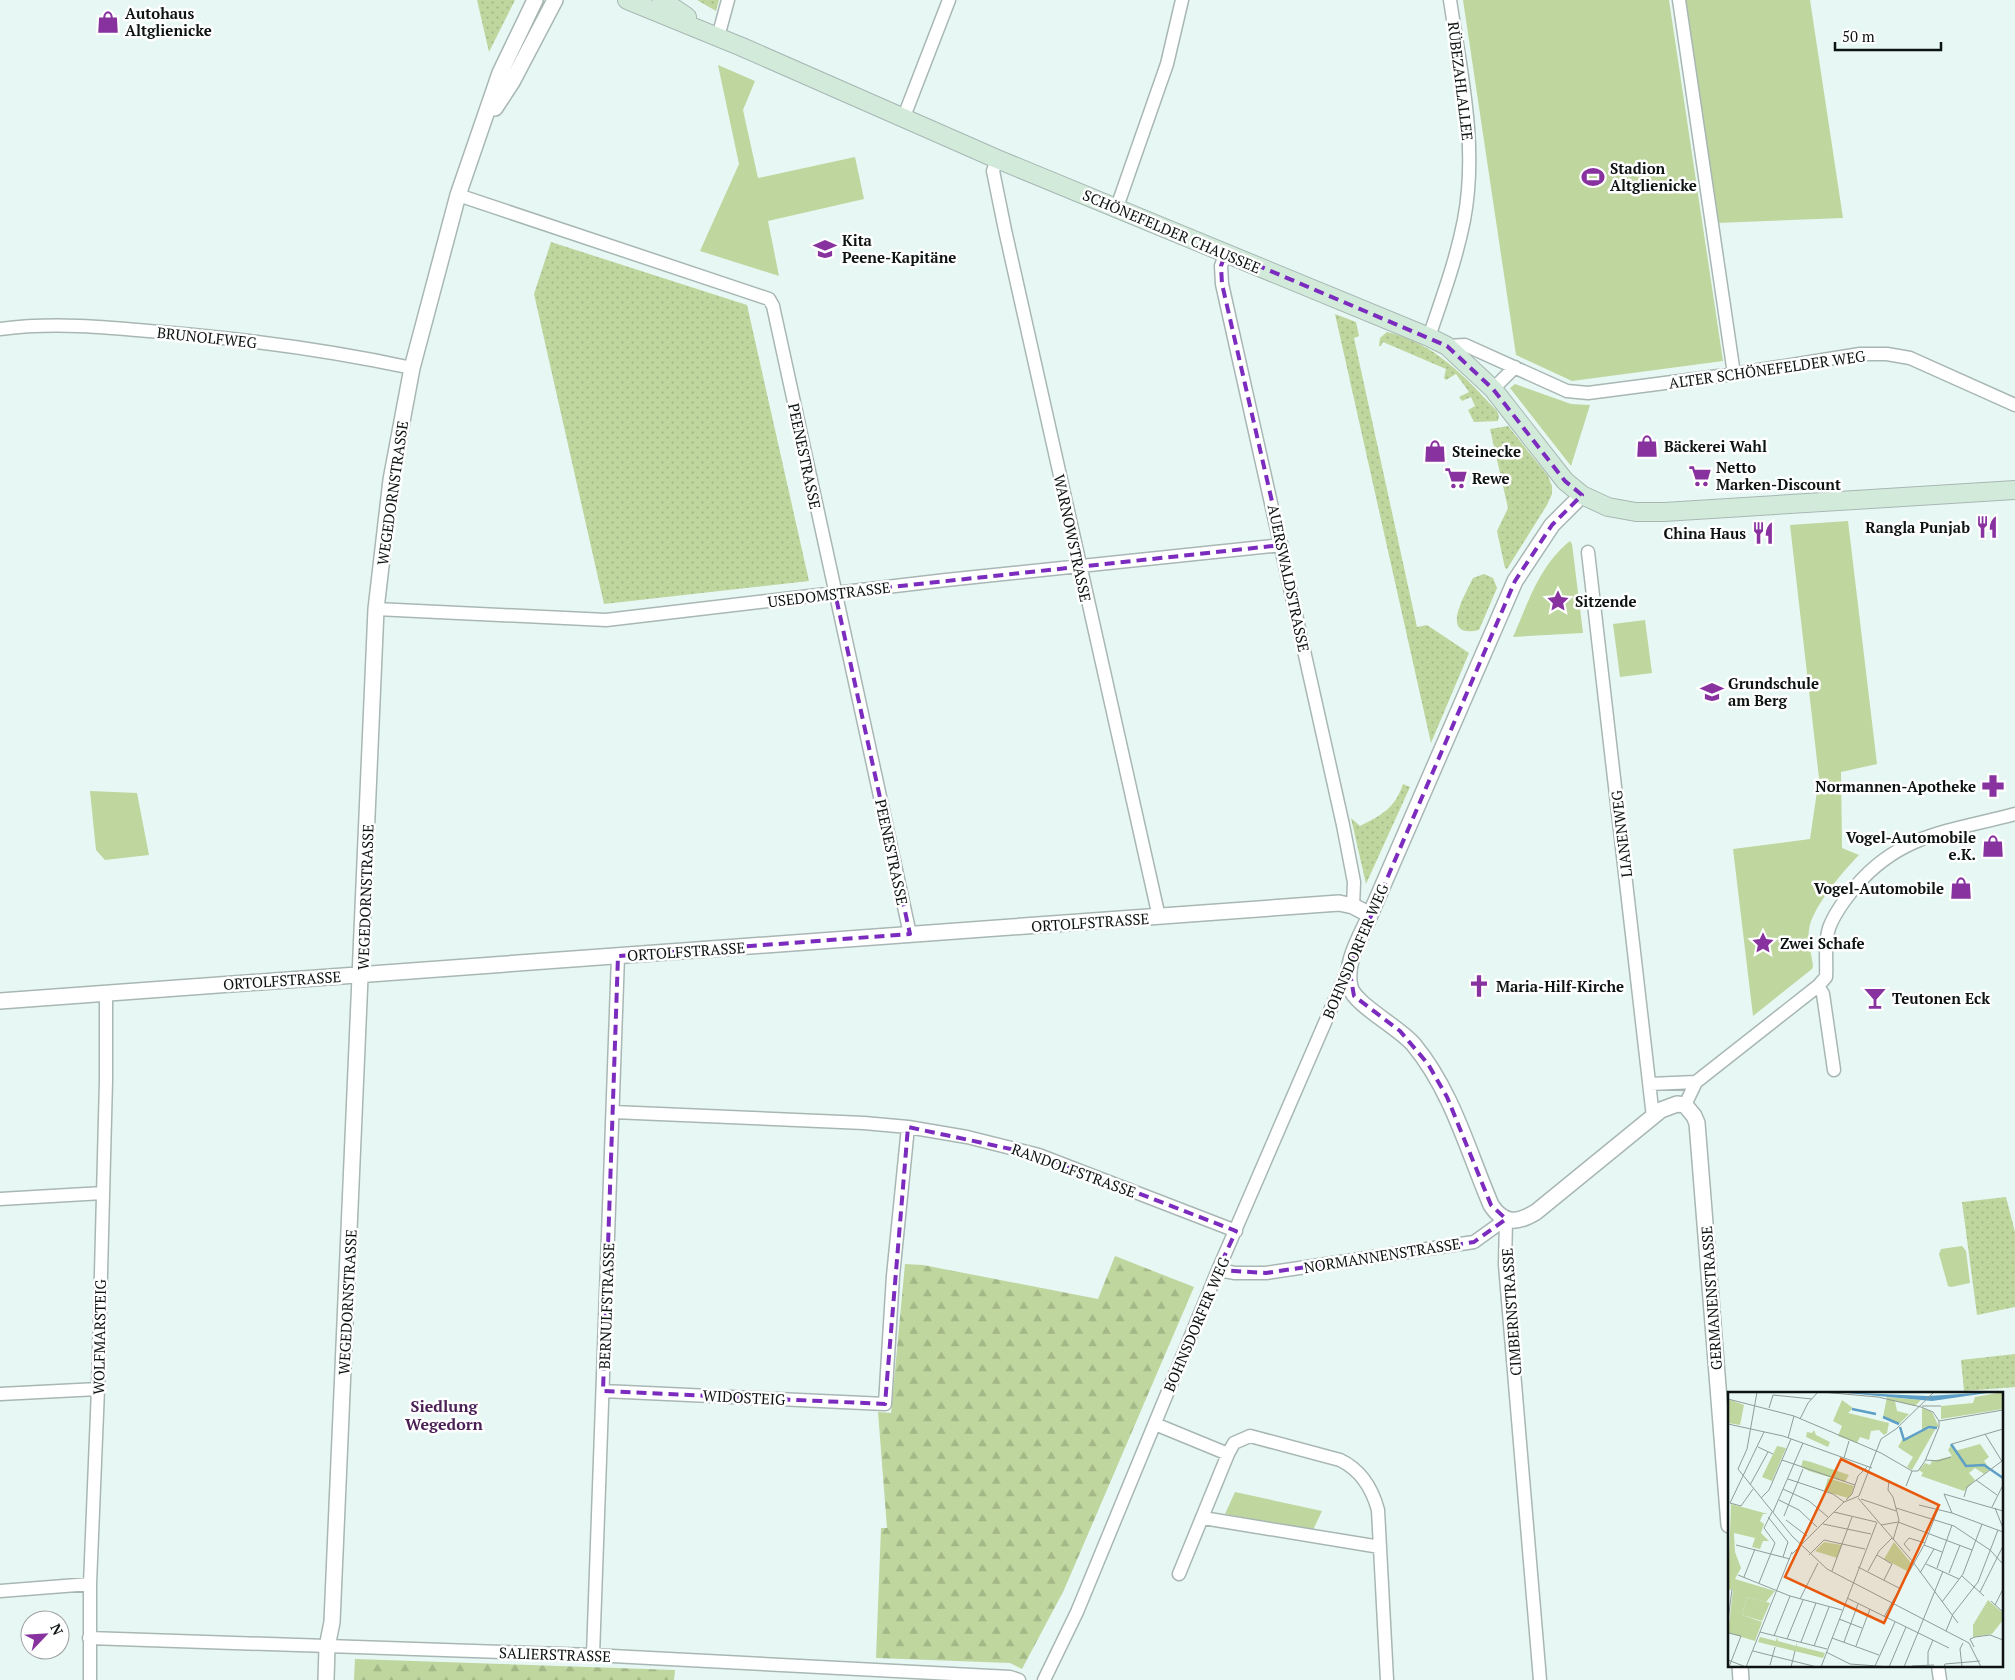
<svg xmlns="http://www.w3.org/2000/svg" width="2015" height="1680" font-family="'PT Serif',serif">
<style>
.grass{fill:url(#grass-dots)}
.forest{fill:url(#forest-firs)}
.green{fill:#bfd69e}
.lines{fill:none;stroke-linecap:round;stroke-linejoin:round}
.minor-casing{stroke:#a8b7b4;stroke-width:15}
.tertiary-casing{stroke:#a8b7b4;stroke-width:18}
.secondary-casing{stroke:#a8b7b4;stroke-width:20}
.minor{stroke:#fff;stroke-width:12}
.tertiary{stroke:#fff;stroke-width:15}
.secondary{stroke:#d2eada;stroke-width:18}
.marked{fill:none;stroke:#7b2cbf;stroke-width:4;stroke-dasharray:10 6;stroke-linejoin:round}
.labels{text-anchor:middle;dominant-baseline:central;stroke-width:5;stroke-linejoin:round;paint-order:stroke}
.poi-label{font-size:15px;font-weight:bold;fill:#0d1312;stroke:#fff;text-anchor:start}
.street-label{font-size:15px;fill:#0d1312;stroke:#fff}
.neighbourhood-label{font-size:16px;font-weight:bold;fill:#491f54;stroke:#fff}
.inset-river{fill:none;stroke:#5d9fc6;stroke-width:2.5}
.inset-road{fill:none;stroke:#909c9a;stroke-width:1}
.view{fill:#e8590c;fill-opacity:0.15;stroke:#e8590c;stroke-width:2.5}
.inset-edge{fill:none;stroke:#0d1312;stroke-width:2.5}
</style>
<defs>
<pattern id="grass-dots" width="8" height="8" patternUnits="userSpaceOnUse" patternTransform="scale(1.25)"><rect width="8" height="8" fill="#bfd69e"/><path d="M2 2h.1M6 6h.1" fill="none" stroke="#a3b787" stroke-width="1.8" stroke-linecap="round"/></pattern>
<pattern id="forest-firs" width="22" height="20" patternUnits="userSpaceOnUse" patternTransform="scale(1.25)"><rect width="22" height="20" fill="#bfd69e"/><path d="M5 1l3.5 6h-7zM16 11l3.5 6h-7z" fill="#a3b787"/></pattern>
</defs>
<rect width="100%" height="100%" fill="#e7f8f4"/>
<path class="grass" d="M 477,0 L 515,0 L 489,52 Z
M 697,0 L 719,0 L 716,11 Z
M 551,242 L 747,305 L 809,581 L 604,604 L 534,294 Z
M 1335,314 L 1356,322 L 1359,336 L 1354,338 L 1417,627 L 1427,625 L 1469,653 L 1431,743 Z
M 1387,332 C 1435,343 1465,377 1497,411 L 1499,416 L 1498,421 L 1474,422 L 1468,410 L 1475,406 L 1471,397 L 1462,401 L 1459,397 L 1469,392 L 1456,374 L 1446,380 L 1444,378 L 1446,369 L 1383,342 L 1381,346 L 1379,346 L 1380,338 Z
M 1508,426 L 1548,476 L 1552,486 L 1552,494 L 1547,505 L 1507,569 L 1505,568 L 1497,531 L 1508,508 L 1490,429 Z
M 1484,574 L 1493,578 L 1497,588 L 1479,630 C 1438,639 1465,595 1473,578 Z
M 1403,784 L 1410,787 L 1366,884 L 1351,818 L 1360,826 C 1382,815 1395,808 1403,784 Z
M 2006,1197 L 2015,1232 L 2015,1307 L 1977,1315 L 1962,1202 Z
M 2015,1354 L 2015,1387 L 1964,1391 L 1961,1360 Z"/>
<path class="forest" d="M 1115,1256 L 1194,1287 L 1064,1590 L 1022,1669 L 1010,1663 L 876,1658 L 881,1528 L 887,1528 L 878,1412 L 891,1413 L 905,1264 L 923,1265 L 1098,1299 Z
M 355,1659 L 675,1670 L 674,1680 L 354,1680 Z"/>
<path class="green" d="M 1463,0 L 1669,0 L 1723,361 L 1572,381 L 1516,355 Z
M 1682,0 L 1810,0 L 1843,218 L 1716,223 Z
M 718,65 L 755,81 L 743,110 L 758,178 L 855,157 L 864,199 L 768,221 L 779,276 L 700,251 L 739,164 Z
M 1515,384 L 1571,404 L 1590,405 L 1571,466 L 1510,388 Z
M 1848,521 L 1877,764 L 1841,772 L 1842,848 L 1859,855 C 1844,870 1811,909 1809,930 C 1807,941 1812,955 1813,966 L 1812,969 L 1753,1016 L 1733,849 L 1810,839 L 1819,778 L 1790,525 Z
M 1570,541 L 1572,544 L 1583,633 L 1513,637 C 1529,601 1539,566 1570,541 Z
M 1645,620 L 1652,673 L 1620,677 L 1613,624 Z
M 90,791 L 137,793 L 149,855 L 105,860 L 96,850 Z
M 1962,1246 L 1966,1251 L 1970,1283 L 1951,1287 L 1948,1286 L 1939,1254 L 1941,1249 Z
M 1235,1492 L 1322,1511 L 1313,1530 L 1225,1514 Z"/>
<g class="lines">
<defs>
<path id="minor" d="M 1679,0 L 1734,374
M 718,37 L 728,0
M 903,119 L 949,0
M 997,159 L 993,171 L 1005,230 L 1159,917
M 458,195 L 769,299 L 773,306 L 910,934
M 1117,207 L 1167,64 L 1182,0
M 1226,252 L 1221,266 L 1222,284 L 1343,825 L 1354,882 L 1353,906
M 0,329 C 53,322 106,327 160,332 C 245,339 329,350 412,368
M 1429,337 C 1442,298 1456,261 1464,220 C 1478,146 1461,73 1450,0
M 1447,346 L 1465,345 L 1567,391 L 1588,393 L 1734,374 L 1860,354 L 1887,354 L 1910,358 L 2015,405
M 1493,389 L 1515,367
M 1588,552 L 1653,1117
M 376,609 L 606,620 L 946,580 L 1282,545
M 1818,986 L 1823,994 L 1834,1070
M 1650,1084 L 1696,1082
M 1685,1105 L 1696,1082 L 1818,986 L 1826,977 C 1827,961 1824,944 1829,928 C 1835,912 1845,899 1856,886 C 1901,833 1952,831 2015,814
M 613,1112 L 864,1123 L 908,1127 L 967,1137 L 1039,1155 L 1236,1231
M 0,1199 L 103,1193
M 1506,1219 L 1505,1265 L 1540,1680
M 1218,1270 L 1235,1273 L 1266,1273 L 1474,1242 L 1506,1219
M 603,1391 L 885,1404 L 893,1276 L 908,1127
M 0,1394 L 98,1389
M 1155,1424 L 1228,1454
M 1203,1518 L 1380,1547
M 1179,1574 L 1228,1454 L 1234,1443 L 1250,1436 L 1340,1460 C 1361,1470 1372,1488 1378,1510 L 1387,1680
M 0,1591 L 90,1584
M 89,1638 L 593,1655 L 1010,1677 L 1019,1680
M 593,1655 L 618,956
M 1938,1666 L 1940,1680
M 90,1680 L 90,1584 L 98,1389 L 106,1080 L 106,993
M 1044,1680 L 1077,1612 L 1218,1270 L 1349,967"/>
<path id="tertiary" d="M 495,108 L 512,82 L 555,0
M 1582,495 L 1552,525 L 1515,581 L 1370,915 C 1361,937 1344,962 1350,987 C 1355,1005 1399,1027 1414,1045 C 1452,1091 1468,1151 1491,1205 C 1504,1225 1518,1223 1536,1212 L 1661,1110 L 1677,1104 L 1685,1105 L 1694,1116 L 1697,1123 L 1729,1525
M 0,1001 L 1339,903 L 1353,906 L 1370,915
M 1740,1666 L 1741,1680
M 326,1680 L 327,1647 L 332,1622 L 376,609 L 391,480 L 412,368 L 458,195 L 500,73 L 535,0"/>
<path id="secondary" d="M 627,0 L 742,47 L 997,159 L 1429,337 L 1447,346 L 1493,389 L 1565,481 L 1582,495 L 1608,507 L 1636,512 L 1664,512 L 2015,490
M 662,0 L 687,17"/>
</defs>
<use href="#minor" class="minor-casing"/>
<use href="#tertiary" class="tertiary-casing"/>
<use href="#secondary" class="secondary-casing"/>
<use href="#minor" class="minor"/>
<use href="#tertiary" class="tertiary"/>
<use href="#secondary" class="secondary"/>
</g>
<path class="marked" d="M 1226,252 L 1447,346 L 1493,389 L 1565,481 L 1582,495 L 1552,525 L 1515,581 L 1349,967 L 1354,996 L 1400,1031 L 1428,1064 L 1447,1097 L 1491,1205 L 1506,1219 L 1474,1242 L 1266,1273 L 1218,1270 L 1236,1231 L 1039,1155 L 908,1127 L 885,1404 L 603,1391 L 618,956 L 910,934 L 835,593 L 1282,545 L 1222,284 L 1221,266 Z"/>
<defs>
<symbol id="shop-bare" viewBox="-9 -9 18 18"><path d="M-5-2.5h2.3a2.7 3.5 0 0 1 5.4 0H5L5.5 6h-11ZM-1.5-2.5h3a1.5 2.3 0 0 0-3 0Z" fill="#88329f" stroke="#fff" stroke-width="2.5" paint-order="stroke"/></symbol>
<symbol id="stadium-bare" viewBox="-9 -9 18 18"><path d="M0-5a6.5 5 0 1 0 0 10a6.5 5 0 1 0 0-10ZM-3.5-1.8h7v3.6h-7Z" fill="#88329f" stroke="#fff" stroke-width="2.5" paint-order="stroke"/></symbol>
<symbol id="school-bare" viewBox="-9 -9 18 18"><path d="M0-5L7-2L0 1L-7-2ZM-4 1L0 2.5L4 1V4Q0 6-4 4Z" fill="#88329f" stroke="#fff" stroke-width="2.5" paint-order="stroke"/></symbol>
<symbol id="supermarket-bare" viewBox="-9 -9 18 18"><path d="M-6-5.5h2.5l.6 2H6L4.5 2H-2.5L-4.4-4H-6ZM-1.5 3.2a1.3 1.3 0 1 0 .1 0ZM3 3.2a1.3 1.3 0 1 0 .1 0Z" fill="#88329f" stroke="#fff" stroke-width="2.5" paint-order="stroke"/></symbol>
<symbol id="restaurant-bare" viewBox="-9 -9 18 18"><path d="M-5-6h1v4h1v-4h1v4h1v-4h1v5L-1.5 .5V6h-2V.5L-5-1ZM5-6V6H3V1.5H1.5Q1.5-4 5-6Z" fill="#88329f" stroke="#fff" stroke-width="2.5" paint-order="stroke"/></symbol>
<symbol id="sight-bare" viewBox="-9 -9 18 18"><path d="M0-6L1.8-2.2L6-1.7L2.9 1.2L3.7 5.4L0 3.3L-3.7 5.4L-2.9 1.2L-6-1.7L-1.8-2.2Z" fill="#88329f" stroke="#fff" stroke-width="2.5" paint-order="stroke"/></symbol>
<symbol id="pharmacy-bare" viewBox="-9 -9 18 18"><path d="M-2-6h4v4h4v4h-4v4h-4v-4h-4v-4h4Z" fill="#88329f" stroke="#fff" stroke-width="2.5" paint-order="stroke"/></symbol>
<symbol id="church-bare" viewBox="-9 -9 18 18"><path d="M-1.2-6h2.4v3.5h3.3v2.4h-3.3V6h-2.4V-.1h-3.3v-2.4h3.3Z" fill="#88329f" stroke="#fff" stroke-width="2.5" paint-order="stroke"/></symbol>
<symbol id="bar-bare" viewBox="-9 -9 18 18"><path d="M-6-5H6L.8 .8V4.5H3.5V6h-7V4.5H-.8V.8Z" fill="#88329f" stroke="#fff" stroke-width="2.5" paint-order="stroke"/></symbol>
</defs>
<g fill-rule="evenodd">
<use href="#shop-bare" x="92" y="6" width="32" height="32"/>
<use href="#stadium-bare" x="1577" y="161" width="32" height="32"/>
<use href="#school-bare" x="809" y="233" width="32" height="32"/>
<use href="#shop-bare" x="1631" y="430" width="32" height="32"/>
<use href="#shop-bare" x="1419" y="435" width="32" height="32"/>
<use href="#supermarket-bare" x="1684" y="460" width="32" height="32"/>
<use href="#supermarket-bare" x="1440" y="462" width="32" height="32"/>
<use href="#restaurant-bare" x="1971" y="511" width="32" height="32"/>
<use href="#restaurant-bare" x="1747" y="517" width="32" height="32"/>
<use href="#sight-bare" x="1542" y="585" width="32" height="32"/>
<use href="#school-bare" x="1696" y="676" width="32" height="32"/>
<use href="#pharmacy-bare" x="1977" y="770" width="32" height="32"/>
<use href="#shop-bare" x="1977" y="830" width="32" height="32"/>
<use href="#shop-bare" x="1945" y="872" width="32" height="32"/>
<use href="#sight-bare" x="1747" y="927" width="32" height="32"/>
<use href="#church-bare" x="1463" y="970" width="32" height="32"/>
<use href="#bar-bare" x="1859" y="982" width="32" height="32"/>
</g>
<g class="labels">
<g class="poi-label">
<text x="125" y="13">Autohaus<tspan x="125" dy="17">Altglienicke</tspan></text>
<text x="1610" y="168">Stadion<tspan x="1610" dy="17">Altglienicke</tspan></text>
<text x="842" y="240">Kita<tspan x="842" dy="17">Peene-Kapitäne</tspan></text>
<text x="1664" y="446">Bäckerei Wahl</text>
<text x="1452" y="451">Steinecke</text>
<text x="1716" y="467">Netto<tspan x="1716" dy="17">Marken-Discount</tspan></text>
<text x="1472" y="478">Rewe</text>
<text x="1970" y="527" text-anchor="end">Rangla Punjab</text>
<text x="1746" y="533" text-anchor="end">China Haus</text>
<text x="1575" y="601">Sitzende</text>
<text x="1728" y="683">Grundschule<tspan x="1728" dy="17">am Berg</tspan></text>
<text x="1976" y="786" text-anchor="end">Normannen-Apotheke</text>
<text x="1976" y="837" text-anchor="end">Vogel-Automobile<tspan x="1976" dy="17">e.K.</tspan></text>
<text x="1944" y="888" text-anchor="end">Vogel-Automobile</text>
<text x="1780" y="943">Zwei Schafe</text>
<text x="1496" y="986">Maria-Hilf-Kirche</text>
<text x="1892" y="998">Teutonen Eck</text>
</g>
<g class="street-label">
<text transform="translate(1461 81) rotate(83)">RÜBEZAHLALLEE</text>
<text transform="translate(1172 231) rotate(23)">SCHÖNEFELDER CHAUSSEE</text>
<text transform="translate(207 337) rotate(6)">BRUNOLFWEG</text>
<text transform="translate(1767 369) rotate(-8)">ALTER SCHÖNEFELDER WEG</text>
<text transform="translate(805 456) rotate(78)">PEENESTRASSE</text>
<text transform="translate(392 493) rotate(-82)">WEGEDORNSTRASSE</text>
<text transform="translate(1073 538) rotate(78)">WARNOWSTRASSE</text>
<text transform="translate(1289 578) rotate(78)">AUERSWALDSTRASSE</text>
<text transform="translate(829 594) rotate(-7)">USEDOMSTRASSE</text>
<text transform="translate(1621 834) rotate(-97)">LIANENWEG</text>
<text transform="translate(892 852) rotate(78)">PEENESTRASSE</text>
<text transform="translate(365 897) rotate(-88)">WEGEDORNSTRASSE</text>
<text transform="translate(1090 922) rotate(-4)">ORTOLFSTRASSE</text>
<text transform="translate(686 951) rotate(-4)">ORTOLFSTRASSE</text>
<text transform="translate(1355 951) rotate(-67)">BOHNSDORFER WEG</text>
<text transform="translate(282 980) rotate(-4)">ORTOLFSTRASSE</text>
<text transform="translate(1074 1170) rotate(20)">RANDOLFSTRASSE</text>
<text transform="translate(1382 1255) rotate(-9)">NORMANNENSTRASSE</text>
<text transform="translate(1711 1298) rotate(-94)">GERMANENSTRASSE</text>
<text transform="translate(347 1302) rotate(-87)">WEGEDORNSTRASSE</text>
<text transform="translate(606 1306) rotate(-88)">BERNULFSTRASSE</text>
<text transform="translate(1511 1312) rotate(-94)">CIMBERNSTRASSE</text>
<text transform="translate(1196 1324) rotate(-67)">BOHNSDORFER WEG</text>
<text transform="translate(99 1337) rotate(-89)">WOLFMARSTEIG</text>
<text transform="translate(744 1397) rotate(3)">WIDOSTEIG</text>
<text transform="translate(555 1654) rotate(2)">SALIERSTRASSE</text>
</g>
<g class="neighbourhood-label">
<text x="444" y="1406">Siedlung<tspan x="444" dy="18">Wegedorn</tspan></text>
</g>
</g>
<g transform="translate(1728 1392)">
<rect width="275" height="275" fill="#e7f8f4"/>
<path d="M 96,150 L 114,153 L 109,166 L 87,159 Z" fill="#bfd69e"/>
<path d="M 166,150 L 183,171 L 179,179 L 156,167 ZM 260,208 L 275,221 L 275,228 L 264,242 L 245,245 L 245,233 Z" fill="#bfd69e"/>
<path d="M 49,54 L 58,56 L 44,89 L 34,85 ZM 19,205 L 42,211 L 34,229 L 14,223 Z" fill="#bfd69e"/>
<path d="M 275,0 L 275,17 L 213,27 L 213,14 L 245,11 L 247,5 ZM 159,5 L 193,8 L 187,14 L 167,9 L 169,19 L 181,22 L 171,32 L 155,25 ZM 0,7 L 16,13 L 12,33 L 0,31 ZM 114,8 L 125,16 L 120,21 L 161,31 L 159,41 L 156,43 L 151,38 L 143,39 L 141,48 L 132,45 L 129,51 L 110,44 L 114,34 L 105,29 ZM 194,16 L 204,20 L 211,35 L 201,35 L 196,38 L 208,36 L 184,78 L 179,75 L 185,65 L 170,55 L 174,48 L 194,40 ZM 86,38 L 88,43 L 102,50 L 100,55 L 78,45 L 79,40 L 84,41 ZM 252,52 L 261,65 L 256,69 L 262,77 L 256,82 L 247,76 L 241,81 L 247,88 L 236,99 L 193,84 L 195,81 L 191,78 L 197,71 L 202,73 L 204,69 L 224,64 L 220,58 L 223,53 L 227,59 ZM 75,68 L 83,70 L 121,83 L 117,90 L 81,79 L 73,75 ZM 100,86 L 126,94 L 123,103 L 120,106 L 96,99 ZM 3,112 L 40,122 L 35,122 L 32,129 L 36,132 L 33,141 L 41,149 L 35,149 L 32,157 L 24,155 L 27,146 L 6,141 L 7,160 L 13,176 L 7,187 L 47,199 L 38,210 L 19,205 L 14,223 L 34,230 L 27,249 L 0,241 L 5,197 L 0,198 ZM 32,245 L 48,249 L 49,245 L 50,249 L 68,254 L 69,250 L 69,254 L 97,261 L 95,266 L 30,250 Z" fill="#bfd69e"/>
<path d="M 108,0 L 199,4 L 266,0 L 204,9 Z" fill="#5d9fc6"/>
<path class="inset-river" d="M 124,17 L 148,22M 155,25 L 171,32M 172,35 L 176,48 L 201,35 L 209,36M 223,52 L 238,74 L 256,73 L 275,86"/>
<path class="inset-road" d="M 29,0 L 19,57 L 10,77 L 64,144 L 99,177 L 241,251 L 253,275M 93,0 L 150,5 L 193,15 L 205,20 L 211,29M 0,7 L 66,24 L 153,61 L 184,79M 194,14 L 213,14M 41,16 L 45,3 L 84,7M 72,27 L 80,11 L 90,0M 211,29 L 275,18M 0,32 L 55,44 L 144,76M 257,42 L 275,71M 60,46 L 66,24M 224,52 L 275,37M 30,55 L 45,62M 116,66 L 121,49M 54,68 L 127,93M 198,68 L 210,69 L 223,65M 184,79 L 190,79 L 197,69 L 211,35 L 211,29M 60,87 L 105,102 L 116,110M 161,88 L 160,98 L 165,105 L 171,128 L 165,148M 248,88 L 269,103M 22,93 L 40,60M 178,94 L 184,79M 25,97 L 13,114 L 2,111 L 36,40M 55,97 L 81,109 L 100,125M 216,102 L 275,119M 216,102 L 224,121M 236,105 L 239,95 L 274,69M 33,106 L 41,98 L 63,47M 130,106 L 185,170 L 230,231M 133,107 L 168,119M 51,108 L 71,118 L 89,135M 118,108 L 124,102 L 130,84 L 140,74M 191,113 L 224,121 L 275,140M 264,115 L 275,93M 168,116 L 226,134 L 262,158 L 275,172M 267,116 L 275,136M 45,120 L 75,51M 106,120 L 148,130M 56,124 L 75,77M 40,125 L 60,150 L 55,165M 58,128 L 79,144M 95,132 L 143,142M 153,133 L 170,130 L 244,158M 8,153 L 62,167M 196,153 L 214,160M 182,159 L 176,152 L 181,146 L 197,151M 64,162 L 116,110 L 131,104 L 153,47 L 168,37 L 206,0M 81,163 L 96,148 L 137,157M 149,163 L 164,172 L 156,188M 198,172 L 231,187M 130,175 L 171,196M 209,176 L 224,133M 104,179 L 124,125M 140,179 L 151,159 L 164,146M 192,181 L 206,157M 221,181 L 232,153M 10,183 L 62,204 L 114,218M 234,184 L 256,204M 16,185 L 27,157M 31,191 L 47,151 L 36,136 L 44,120M 252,200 L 275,154M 119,206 L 221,256M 72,207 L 90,171M 263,209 L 275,220M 214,210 L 235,182 L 254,132M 267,213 L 275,197M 156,225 L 196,153 L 210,117M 111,227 L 134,236M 0,229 L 4,197M 218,239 L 225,222 L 250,190 L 270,138M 32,240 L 99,257M 1,241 L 13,244 L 1,275M 46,244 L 62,204M 104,246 L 151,263M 59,247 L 75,208M 73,250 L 88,211M 116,250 L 130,212M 86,254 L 101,215M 128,254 L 142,217M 246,255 L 242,247 L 247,245 L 262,243 L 275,248M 25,259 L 89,275M 98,260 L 122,272 L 163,275M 0,268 L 18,275M 42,273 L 47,255M 200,273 L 200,260 L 205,248M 147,274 L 167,230M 184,274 L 206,273M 18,275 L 64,160M 63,275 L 67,259M 93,275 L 149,130M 161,275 L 178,235M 176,275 L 215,179M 216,275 L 217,272 L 252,269M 234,275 L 232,257 L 235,251"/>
<path class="view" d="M 113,67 L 211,113 L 156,231 L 57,185 Z"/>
<rect width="275" height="275" class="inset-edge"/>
</g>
<g transform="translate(45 1635) rotate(65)"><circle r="24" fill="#ffffff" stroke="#9ea1a0"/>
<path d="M0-4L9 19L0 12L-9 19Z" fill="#88329f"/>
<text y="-8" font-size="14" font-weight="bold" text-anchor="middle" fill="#0d1312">N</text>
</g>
<path d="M1835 42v8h106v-8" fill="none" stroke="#0d1312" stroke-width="2.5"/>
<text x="1842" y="42" font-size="15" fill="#0d1312" stroke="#ffffff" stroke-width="4" paint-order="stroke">50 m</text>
</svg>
